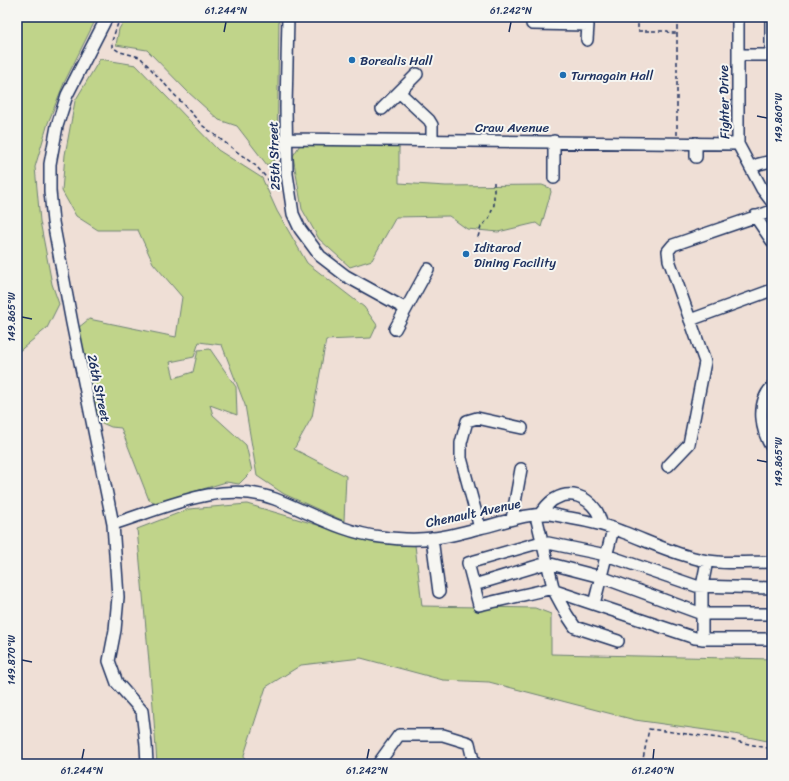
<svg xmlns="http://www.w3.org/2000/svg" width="789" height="781" font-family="Sriracha,sans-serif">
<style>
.green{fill:#c0d48a;stroke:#6e8274}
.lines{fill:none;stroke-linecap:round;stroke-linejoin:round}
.minor-casing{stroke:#1b2f5e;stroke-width:14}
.path{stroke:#1b2f5e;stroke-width:1.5;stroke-dasharray:4 3;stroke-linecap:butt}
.minor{stroke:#f6f6f2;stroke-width:11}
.ticks{fill:none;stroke:#1b2f5e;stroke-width:1.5}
.poi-dot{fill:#1f6fb2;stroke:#f6f6f2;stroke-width:1.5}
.labels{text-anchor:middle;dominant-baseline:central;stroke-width:4;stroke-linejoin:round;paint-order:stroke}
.poi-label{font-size:13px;fill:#1b2f5e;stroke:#f6f6f2;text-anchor:start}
.street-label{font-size:13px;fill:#1b2f5e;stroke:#f6f6f2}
.neatline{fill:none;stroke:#1b2f5e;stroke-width:1.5}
.ticks-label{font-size:10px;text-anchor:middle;fill:#1b2f5e}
</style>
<rect width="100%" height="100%" fill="#efdfd6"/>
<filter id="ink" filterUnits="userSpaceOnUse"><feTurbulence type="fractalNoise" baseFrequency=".025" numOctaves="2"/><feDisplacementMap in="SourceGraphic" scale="8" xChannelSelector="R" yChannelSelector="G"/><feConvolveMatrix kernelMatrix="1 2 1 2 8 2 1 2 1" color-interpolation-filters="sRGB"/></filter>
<g filter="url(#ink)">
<path class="green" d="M 17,17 L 97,17 L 64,83 L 48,123 L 35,167 L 40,221 L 52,284 L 59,304 L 47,328 L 17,353 Z
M 126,17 L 279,17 L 277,158 L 267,165 L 237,126 L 219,120 L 188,92 L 147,50 L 116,45 L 119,29 Z
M 100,59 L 136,65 L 218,150 L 262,178 L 277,211 L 307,263 L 364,307 L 377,325 L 371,338 L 326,340 L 312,417 L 294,449 L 346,476 L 344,521 L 284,494 L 257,476 L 245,405 L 222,345 L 199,342 L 194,357 L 170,362 L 174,378 L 193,372 L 198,350 L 210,349 L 236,387 L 237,415 L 210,405 L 213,415 L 246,445 L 252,471 L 239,484 L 226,482 L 157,503 L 149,500 L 121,428 L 111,427 L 95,420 L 78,328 L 89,319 L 176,337 L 182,297 L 153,263 L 138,230 L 98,230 L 76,216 L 62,191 L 65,155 L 75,101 Z
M 301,143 L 399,143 L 399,183 L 446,186 L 542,185 L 550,188 L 551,192 L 541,227 L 536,223 L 498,232 L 467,229 L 449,216 L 396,217 L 372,260 L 350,267 L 319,239 L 302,209 L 293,156 Z
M 247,504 L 368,540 L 415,545 L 422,606 L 535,608 L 551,614 L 551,654 L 772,659 L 772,742 L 734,734 L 635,720 L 489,682 L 443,680 L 361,658 L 301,665 L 266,687 L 244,755 L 245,764 L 157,764 L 153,706 L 137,529 L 189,509 Z"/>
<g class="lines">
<defs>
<path id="minor" d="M 107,17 L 67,95 L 57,126 L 50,164 L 50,191 L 53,222 L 72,323 L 113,524 L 118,597 L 115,630 L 109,661 L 117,683 L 142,711 L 146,745 L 147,764
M 288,17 L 286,107 L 287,174 L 293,214 L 300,229 L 320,256 L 346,276 L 406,309
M 738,17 L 738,144 L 762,189 L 772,202
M 532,24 L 588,25 L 587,40
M 738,55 L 772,55
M 771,55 L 771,17
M 399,92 L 429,120 L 432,125 L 432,140
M 382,109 L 417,74
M 286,139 L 738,144
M 696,157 L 696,143
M 751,168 L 759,164 L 772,161
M 554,178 L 554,141
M 755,216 L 772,241
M 690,320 L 772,290
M 395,329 L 428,269
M 772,387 C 756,403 761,431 772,448
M 668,466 L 689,444 L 705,362 L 669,260 L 668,251 L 673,245 L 772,211
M 539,515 C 544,510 548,502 555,499 C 570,490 586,496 596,510 C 599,514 600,520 602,525
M 536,516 L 554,591 L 567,615 L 575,627 L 618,641
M 512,519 L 521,469
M 113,524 C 164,508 222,479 275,499 C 311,513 343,533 381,537 C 397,539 417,540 433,538 C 448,537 464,532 480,528 C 502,523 526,513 550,514 C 557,515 563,517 570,518 C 588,521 606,525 623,532 C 647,541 669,552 694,558 C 718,565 746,562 772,562
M 480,528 L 461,458 L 461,443 L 467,421 L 477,418 L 522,428
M 432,538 L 439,592
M 474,585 L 547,563 L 601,577 L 702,614 L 772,614
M 772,588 L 696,586 L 606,555 L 548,543 L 538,543 L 468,563 L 479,605 L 549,589 L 695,638 L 705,639 L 772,639
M 594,604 L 613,529
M 702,639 L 702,586 L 707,561
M 378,764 L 399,735 L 443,735 L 469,743 L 474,764"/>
</defs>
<use href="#minor" class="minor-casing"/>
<path class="path" d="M 120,17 L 112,41 L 112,47 L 120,52 L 140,57 L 203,126 L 256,166 L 271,183 L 280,189
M 638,17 L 638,31 L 668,31 L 669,33 L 677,33
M 677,135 L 677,17
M 478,237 L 481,227 L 489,218 L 494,205 L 494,182
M 642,764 L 649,729 L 726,739 L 772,749"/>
<use href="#minor" class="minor"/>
</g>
</g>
<path class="ticks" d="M 224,32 L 226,22M 509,32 L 511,22M 757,116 L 767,118M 22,317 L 32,319M 757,460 L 767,462M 22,660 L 32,662M 82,759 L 84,749M 367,759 L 369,749M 653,759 L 654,749"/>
<g class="poi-dot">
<circle cx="352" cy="60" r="4"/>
<circle cx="563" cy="75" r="4"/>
<circle cx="466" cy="254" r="4"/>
</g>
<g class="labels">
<g class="poi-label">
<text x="360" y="60">Borealis Hall</text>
<text x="571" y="75">Turnagain Hall</text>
<text x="474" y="247">Iditarod<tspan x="474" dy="15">Dining Facility</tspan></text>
</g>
<g class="street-label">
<text transform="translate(724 102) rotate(-91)">Fighter Drive</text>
<text x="512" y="127">Craw Avenue</text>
<text transform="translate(274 156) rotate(-92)">25th Street</text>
<text transform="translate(99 388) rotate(78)">26th Street</text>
<text transform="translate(473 513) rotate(-12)">Chenault Avenue</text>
</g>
</g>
<rect width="789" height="781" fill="none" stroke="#f6f6f2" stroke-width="44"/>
<rect x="22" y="22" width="745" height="737" class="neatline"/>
<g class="ticks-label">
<text x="226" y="14">61.244°N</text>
<text x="511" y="14">61.242°N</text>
<text transform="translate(778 118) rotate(-90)" y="4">149.860°W</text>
<text transform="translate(11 317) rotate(-90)" y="4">149.865°W</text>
<text transform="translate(778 462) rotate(-90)" y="4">149.865°W</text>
<text transform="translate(11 660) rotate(-90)" y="4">149.870°W</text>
<text x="82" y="774">61.244°N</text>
<text x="367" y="774">61.242°N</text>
<text x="653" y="774">61.240°N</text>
</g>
</svg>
